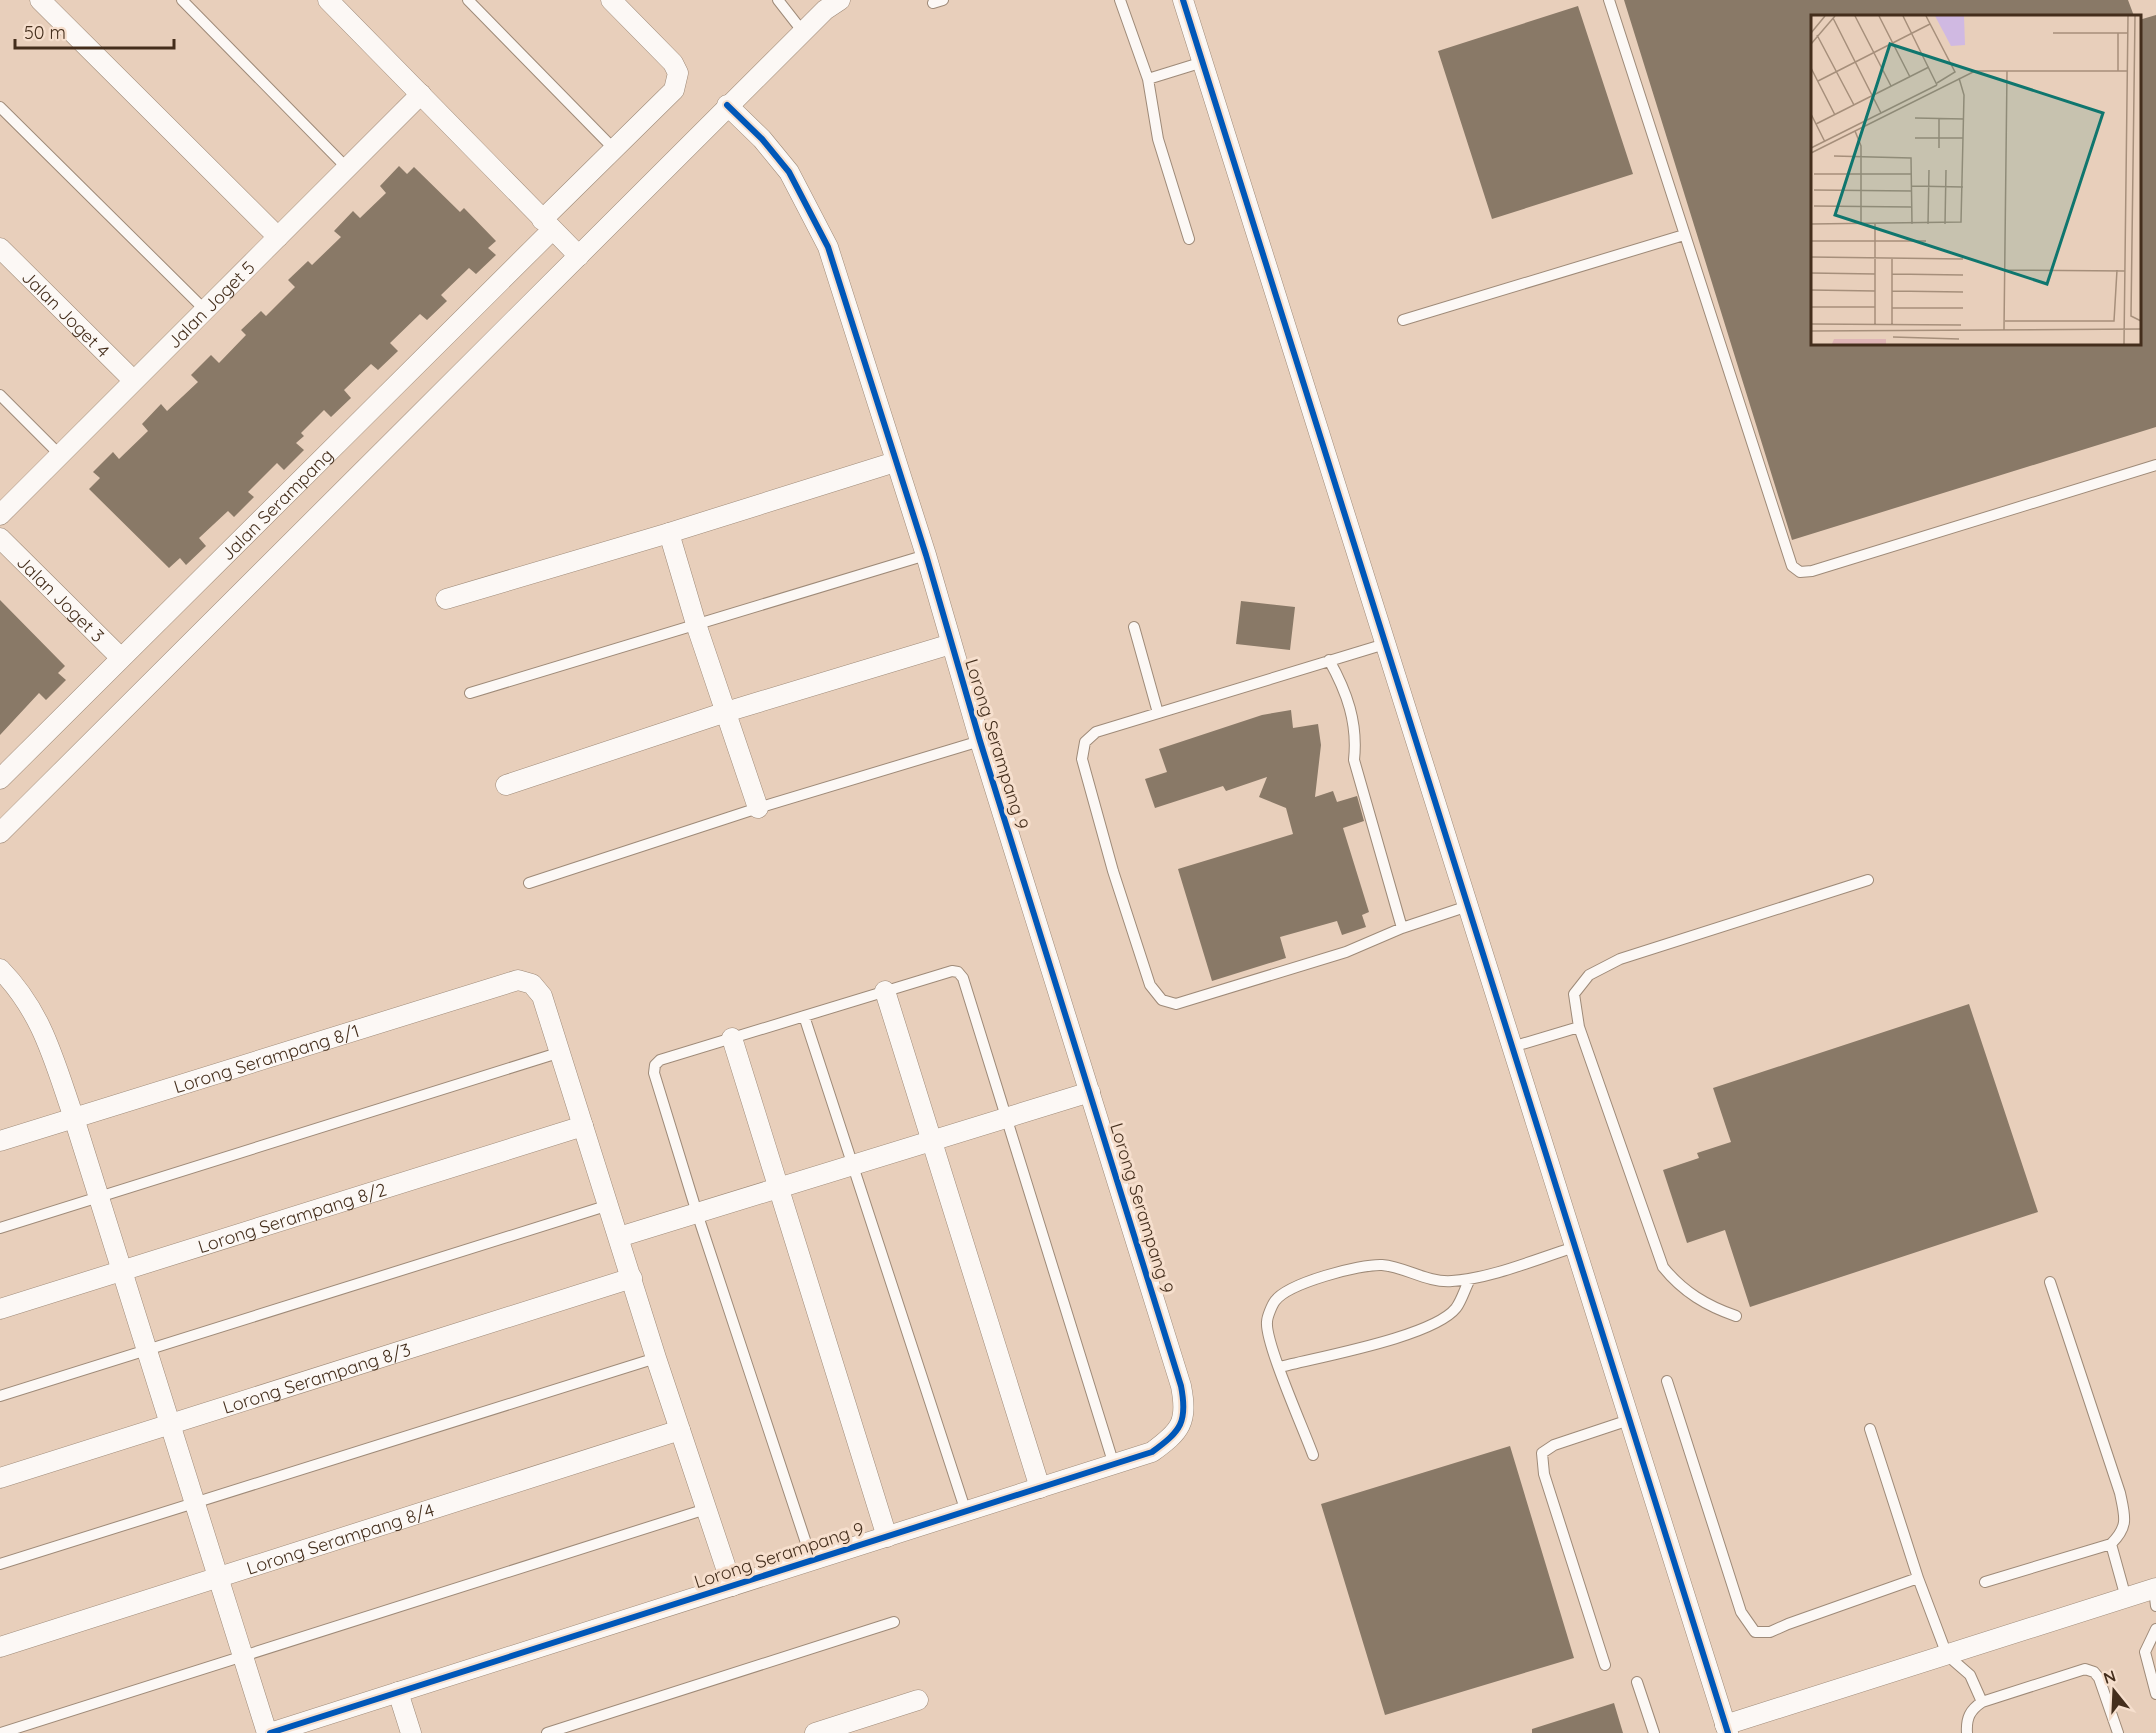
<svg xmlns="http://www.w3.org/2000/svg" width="2156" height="1733" font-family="Quicksand,sans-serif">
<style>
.building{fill:#897967}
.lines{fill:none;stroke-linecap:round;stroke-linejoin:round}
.service-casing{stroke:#9e8a78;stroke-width:12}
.minor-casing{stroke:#9e8a78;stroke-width:21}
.service{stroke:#fcf8f5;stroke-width:10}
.minor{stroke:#fcf8f5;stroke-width:20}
.cycleway-casing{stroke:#f6dfcd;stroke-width:10}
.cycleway{stroke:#0057b8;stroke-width:6}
.labels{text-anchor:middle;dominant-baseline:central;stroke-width:6;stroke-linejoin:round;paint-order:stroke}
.street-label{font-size:18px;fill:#442e1c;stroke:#f6dfcd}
.inset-road{fill:none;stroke:#a68f7b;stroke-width:1.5}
.view{fill:#0f766e;fill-opacity:0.15;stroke:#0f766e;stroke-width:3}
.inset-edge{fill:none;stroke:#442e1c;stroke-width:3}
</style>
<rect width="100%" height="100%" fill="#e8cfbb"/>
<path class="building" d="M 1624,0 L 2128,0 L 2134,16 L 1812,16 L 1812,344 L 2139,344 L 2139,20 L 2156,15 L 2156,427 L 1792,540 Z
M 1578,6 L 1633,174 L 1492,219 L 1438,51 Z
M 399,166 L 407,174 L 414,167 L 460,212 L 464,208 L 496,241 L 488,248 L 496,255 L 476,274 L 469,268 L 441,295 L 447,301 L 427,320 L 420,314 L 390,343 L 398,351 L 378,370 L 371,364 L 344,390 L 351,398 L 331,417 L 324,410 L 301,433 L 304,436 L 296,443 L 304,450 L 284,470 L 277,463 L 248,492 L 254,497 L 234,517 L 228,511 L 199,538 L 206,546 L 186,565 L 180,558 L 169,568 L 89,489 L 100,478 L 93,472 L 113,452 L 119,459 L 148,431 L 142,424 L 161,404 L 167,411 L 198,382 L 191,375 L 211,355 L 219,363 L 246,335 L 241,330 L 261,311 L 266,316 L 295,287 L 288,280 L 308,261 L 312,265 L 341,237 L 334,231 L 353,211 L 360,218 L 386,193 L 380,186 Z
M 0,600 L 65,666 L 58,673 L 66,680 L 46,700 L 39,693 L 0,735 Z
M 1241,601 L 1295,607 L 1290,650 L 1236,644 Z
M 1291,710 L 1293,728 L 1318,724 L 1321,745 L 1315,797 L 1333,791 L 1337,802 L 1357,796 L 1364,821 L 1343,828 L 1369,912 L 1362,915 L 1366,927 L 1342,935 L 1337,921 L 1280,937 L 1286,958 L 1212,981 L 1178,869 L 1293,834 L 1286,808 L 1259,797 L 1267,777 L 1226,791 L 1223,786 L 1155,808 L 1145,779 L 1167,772 L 1159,749 L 1262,715 Z
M 1969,1004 L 2038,1212 L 1750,1307 L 1725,1230 L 1687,1243 L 1663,1170 L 1699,1158 L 1697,1153 L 1731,1142 L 1713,1088 Z
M 1510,1446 L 1574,1658 L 1385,1715 L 1321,1504 Z
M 1614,1703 L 1623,1733 L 1532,1733 L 1532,1729 Z"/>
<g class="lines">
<defs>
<path id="service" d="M 182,0 L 347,168
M 468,0 L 616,151
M 778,0 L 803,32
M 1120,0 L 1148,79 L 1203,62
M 1609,0 L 1792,566 L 1800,572 L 1812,571 L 2156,465
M 933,3 L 943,0
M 1148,79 L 1158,139 L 1189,239
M 0,107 L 204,309
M 1403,320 L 1684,235
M 0,395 L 60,455
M 1134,627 L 1158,713
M 1385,644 L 1096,732 L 1085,742 L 1082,759 L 1113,871 L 1150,985 L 1162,1000 L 1176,1004 L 1346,952 L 1402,928 L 1468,906
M 1329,660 C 1347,692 1358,723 1354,760 L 1402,928
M 470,693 L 926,555
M 529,883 L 758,808 L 980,741
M 804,1016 L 966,1512
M 1579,1027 L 1574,994 L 1589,975 L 1620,959 L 1868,880
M 1512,1047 L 1579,1027 L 1663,1267 C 1683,1292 1707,1306 1736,1316
M 0,1228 L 561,1052
M 2050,1282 L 2120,1493 C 2125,1517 2129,1526 2111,1544 L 2126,1598
M 1280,1367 C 1318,1357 1433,1337 1456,1308 C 1462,1300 1465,1288 1470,1279
M 1667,1381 L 1741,1612 L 1755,1632 L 1770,1632 L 1788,1624 L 1918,1578
M 0,1396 L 609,1205
M 1870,1429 L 1918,1578 L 1947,1655 L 1970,1675 L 1982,1702 C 1970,1710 1966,1718 1967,1733
M 1313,1455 C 1304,1430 1265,1343 1267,1322 C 1267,1317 1272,1305 1275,1301 C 1288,1283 1360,1264 1382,1265 C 1406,1267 1427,1283 1452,1281 C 1493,1278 1536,1259 1575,1247
M 812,1561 L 697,1213 L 654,1073 L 655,1065 L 660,1060 L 952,971 L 958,972 L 963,978 L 1114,1465
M 0,1564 L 656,1358
M 1985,1582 L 2111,1544
M 2154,1589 L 2156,1606
M 2156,1629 L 2145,1652 L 2156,1694
M 1605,1665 L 1544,1474 L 1542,1453 L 1554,1445 L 1629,1420
M 1637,1682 L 1654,1733
M 1982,1702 L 2085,1669 L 2094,1672 L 2099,1678 L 2118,1733
M 1,1733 L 706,1509
M 547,1733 L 894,1622"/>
<g id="minor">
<path d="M 40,0 L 278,237"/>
<path d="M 328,0 L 579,256"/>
<path d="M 1183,0 L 1728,1733"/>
<path d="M 542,220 L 674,90 L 678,73 L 673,63 L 611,0"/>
<path id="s1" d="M 0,248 L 133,380"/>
<path id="s2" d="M 0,515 L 421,94"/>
<path d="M 669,533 L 696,624 L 758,808"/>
<path id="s3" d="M 0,538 L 121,658"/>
<path d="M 446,599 L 669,533 L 895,462"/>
<path id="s4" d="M 0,779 L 552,230"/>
<path d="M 506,785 L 726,712 L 951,644"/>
<path d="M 0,833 C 275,559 550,284 825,10 L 840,0"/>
<path d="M 0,969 C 43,1013 54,1061 74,1118 L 267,1733"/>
<path d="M 885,991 L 1040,1488"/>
<path d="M 732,1038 L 887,1537"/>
<path id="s5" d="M 0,1141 L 518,980 L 532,984 L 542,996 L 656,1358 L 732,1586"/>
<path d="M 619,1237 L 1090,1092"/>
<path id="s6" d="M 0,1309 L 583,1126"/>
<path id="s7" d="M 0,1478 L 632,1278"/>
<path id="s8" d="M 0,1647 L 680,1430"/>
<path d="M 398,1692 L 411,1733"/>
<path d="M 1725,1725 L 2156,1588"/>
<path d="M 270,1733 L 1152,1452 C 1181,1431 1188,1422 1181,1386 L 980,741 L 926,555 L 828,247 L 789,172 L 762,139 L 727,105"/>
<path d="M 815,1733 L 918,1700"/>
</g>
</defs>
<use href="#service" class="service-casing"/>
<use href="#minor" class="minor-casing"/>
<use href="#service" class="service"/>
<use href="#minor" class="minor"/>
<defs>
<path id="cycleway" d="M 1183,0 L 1728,1733
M 270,1733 L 1152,1452 C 1181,1431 1188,1422 1181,1386 L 980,741 L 926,555 L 828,247 L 789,172 L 762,139 L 727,105"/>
</defs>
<use href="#cycleway" class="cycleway-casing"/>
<use href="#cycleway" class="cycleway"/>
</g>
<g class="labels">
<g class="street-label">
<text stroke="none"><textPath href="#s2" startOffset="298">Jalan Joget 5</textPath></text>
<text stroke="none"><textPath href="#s1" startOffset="93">Jalan Joget 4</textPath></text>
<text stroke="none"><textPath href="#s4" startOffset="390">Jalan Serampang</textPath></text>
<text stroke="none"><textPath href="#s3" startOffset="86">Jalan Joget 3</textPath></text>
<text transform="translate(997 744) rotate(73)">Lorong Serampang 9</text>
<text stroke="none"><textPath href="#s5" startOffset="279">Lorong Serampang 8/1</textPath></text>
<text transform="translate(1142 1208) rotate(73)">Lorong Serampang 9</text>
<text stroke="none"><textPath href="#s6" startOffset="306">Lorong Serampang 8/2</textPath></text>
<text stroke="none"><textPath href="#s7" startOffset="332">Lorong Serampang 8/3</textPath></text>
<text stroke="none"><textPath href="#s8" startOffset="357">Lorong Serampang 8/4</textPath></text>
<text transform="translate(779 1555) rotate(-18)">Lorong Serampang 9</text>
</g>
</g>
<g transform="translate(1811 15)">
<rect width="330" height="330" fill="#e8cfbb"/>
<path d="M 23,324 L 75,324 L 75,329 L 21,329 Z" fill="#dfb5b6"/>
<path d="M 124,1 L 153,1 L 154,30 L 140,31 Z" fill="#d0b9e2"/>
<path class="inset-road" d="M 44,1 L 80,71M 68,1 L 99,62M 92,1 L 126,70M 115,1 L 144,57 L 126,68M 324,1 L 320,301 L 330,306M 22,3 L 70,98M 0,18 L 14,1M 242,18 L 317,18M 307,18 L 307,56M 6,20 L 43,90M 0,29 L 24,1M 0,53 L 24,100M 7,66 L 119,9M 0,99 L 14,127M 104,103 L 153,104M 5,109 L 118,52M 44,116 L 50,131 L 50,209M 104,123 L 152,123M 0,133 L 126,70M 128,133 L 128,103M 0,138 L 164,56 L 317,56M 23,141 L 100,143 L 101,209M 3,159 L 101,159M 101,171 L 152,172M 3,175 L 101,176M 3,191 L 100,192M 0,209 L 150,207 L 153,80 L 148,63M 117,209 L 118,155M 134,209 L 135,155M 0,226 L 115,226M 0,242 L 152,244M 194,255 L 314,256M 0,258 L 64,259M 81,259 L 152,260M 0,275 L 64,276M 81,276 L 152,277M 0,292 L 64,292M 81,293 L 152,293M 194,306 L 303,306 L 306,255M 0,309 L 150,310M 81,309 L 81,243M 64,310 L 64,209M 193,315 L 196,56M 0,316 L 330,314M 82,322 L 148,324M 313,329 L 317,1"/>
<path class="view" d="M 79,29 L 292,98 L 236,269 L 24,200 Z"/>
<rect width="330" height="330" class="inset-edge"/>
</g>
<g transform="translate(2114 1691) rotate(342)" stroke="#f6dfcd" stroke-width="4.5" paint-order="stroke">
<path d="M0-4.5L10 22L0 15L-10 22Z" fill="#442e1c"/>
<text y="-9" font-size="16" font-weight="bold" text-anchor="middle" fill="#442e1c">N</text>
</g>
<path d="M15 39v9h159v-9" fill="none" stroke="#442e1c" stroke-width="3"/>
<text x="24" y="39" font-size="18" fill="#442e1c" stroke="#f6dfcd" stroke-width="4.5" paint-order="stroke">50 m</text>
</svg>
